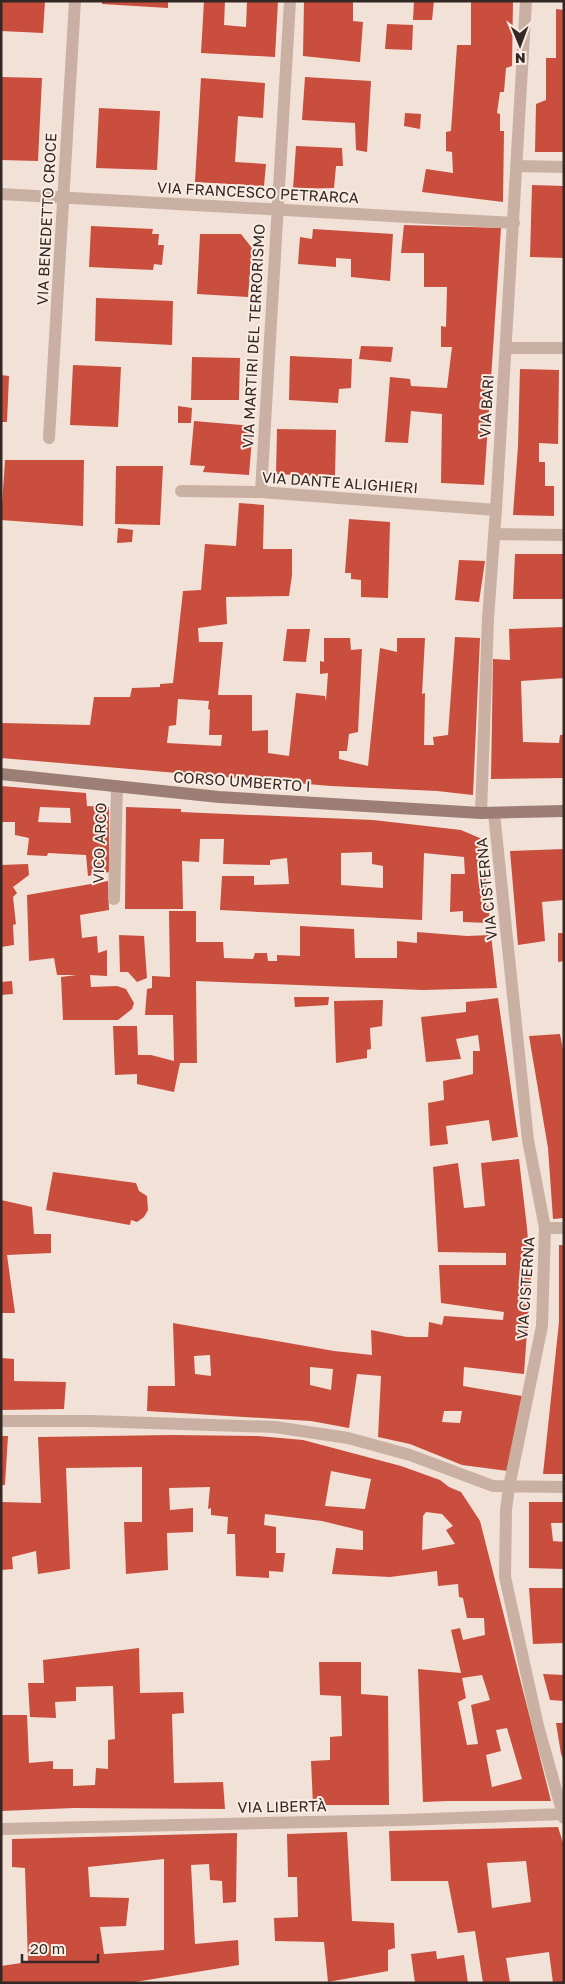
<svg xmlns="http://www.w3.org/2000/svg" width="565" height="1984" font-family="'Golos Text',sans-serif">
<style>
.building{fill:#c94e3d;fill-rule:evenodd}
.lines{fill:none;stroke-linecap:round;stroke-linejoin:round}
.minor{stroke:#c9b0a3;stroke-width:12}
.secondary{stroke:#9d7e74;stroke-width:12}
.labels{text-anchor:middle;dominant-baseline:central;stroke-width:4;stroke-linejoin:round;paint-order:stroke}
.street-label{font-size:15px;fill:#342825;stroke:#f9ece3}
</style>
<rect width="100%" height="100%" fill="#f1e1d7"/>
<path class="building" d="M 1,1 L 45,1 L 43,33 L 1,31 Z
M 102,1 L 168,1 L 168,8 L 102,4 Z
M 204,1 L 225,1 L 224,25 L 246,27 L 247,1 L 278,1 L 275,57 L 201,53 Z
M 304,1 L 353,1 L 353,21 L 363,22 L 360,62 L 303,56 Z
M 414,1 L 434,1 L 432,20 L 413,20 Z
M 471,1 L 513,1 L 512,66 L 506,68 L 504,92 L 500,92 L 497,113 L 500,114 L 500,131 L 504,131 L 503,202 L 422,192 L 426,169 L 453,173 L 452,152 L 446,151 L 446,132 L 451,131 L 457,45 L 471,45 Z
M 556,9 L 564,10 L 564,152 L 535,152 L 536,104 L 546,100 L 546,58 L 556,58 Z
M 387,24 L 413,25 L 412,50 L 385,49 Z
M 1,77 L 42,78 L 38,161 L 1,160 Z
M 305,77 L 371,81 L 367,152 L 356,150 L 355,123 L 302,120 Z
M 201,78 L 265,83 L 263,118 L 238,116 L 235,162 L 266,164 L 264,186 L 195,182 Z
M 99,108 L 160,111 L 157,170 L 96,168 Z
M 405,113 L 421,114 L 420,129 L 404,126 Z
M 296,146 L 342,148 L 343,166 L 336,166 L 334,188 L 293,189 Z
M 532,185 L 564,186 L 564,258 L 530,257 Z
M 404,225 L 501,228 L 484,485 L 441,483 L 442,414 L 411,411 L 408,443 L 385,442 L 390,377 L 410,379 L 411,386 L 447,388 L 452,347 L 441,347 L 441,326 L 446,327 L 447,287 L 424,287 L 424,253 L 401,253 Z
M 91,226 L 153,229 L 152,234 L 159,234 L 158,245 L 164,245 L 162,265 L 154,264 L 153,270 L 89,267 Z
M 313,229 L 393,234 L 390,281 L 351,277 L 351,259 L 336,258 L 336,267 L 298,264 L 300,237 L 312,239 Z
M 200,234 L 241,234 L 252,248 L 248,297 L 197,294 Z
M 96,298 L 173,301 L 172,345 L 95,341 Z
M 361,346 L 393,347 L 391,362 L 359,359 Z
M 290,356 L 352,359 L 351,388 L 339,389 L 338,403 L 289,400 Z
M 192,357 L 240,358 L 239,400 L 191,400 Z
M 73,365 L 121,367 L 118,427 L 70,425 Z
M 520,369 L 559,370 L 558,444 L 539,443 L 539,462 L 545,462 L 545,486 L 554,486 L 554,516 L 513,515 L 518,446 Z
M 1,375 L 9,376 L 7,422 L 1,422 Z
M 178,406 L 192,408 L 191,423 L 178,423 Z
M 194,421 L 253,426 L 249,475 L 203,472 L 205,466 L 190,465 Z
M 277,429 L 336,430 L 335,477 L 276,474 Z
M 5,460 L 84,460 L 83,526 L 1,520 Z
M 116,466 L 163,466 L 160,525 L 115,524 Z
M 239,503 L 264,505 L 263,549 L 292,549 L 292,575 L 289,596 L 226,597 L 227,624 L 198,628 L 199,642 L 223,642 L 218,695 L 252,695 L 252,731 L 268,730 L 268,753 L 289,756 L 296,693 L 325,696 L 326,701 L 328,673 L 320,674 L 320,661 L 324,662 L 324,638 L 350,638 L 351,650 L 362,649 L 358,732 L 349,734 L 347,751 L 339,751 L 339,759 L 368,766 L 380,648 L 397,652 L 397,638 L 425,638 L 422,694 L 425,693 L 424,745 L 434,745 L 433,737 L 448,735 L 455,637 L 480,638 L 473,795 L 437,791 L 331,786 L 1,758 L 1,723 L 90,725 L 94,697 L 130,697 L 132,688 L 160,687 L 160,684 L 173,683 L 183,591 L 201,590 L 205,544 L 236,546 ZM 178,699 L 209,701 L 208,709 L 210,710 L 209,735 L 222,735 L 221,746 L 167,743 L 169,726 L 176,725 Z
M 349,519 L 390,522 L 388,598 L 361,597 L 361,580 L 351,579 L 351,573 L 345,573 Z
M 118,528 L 133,530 L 132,542 L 117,543 Z
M 515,554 L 564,554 L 564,599 L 513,599 Z
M 459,560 L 485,561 L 479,602 L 455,600 Z
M 564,627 L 564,678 L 521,681 L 523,742 L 559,743 L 560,735 L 564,735 L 564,778 L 491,779 L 493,659 L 510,660 L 509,629 Z
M 287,629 L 310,629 L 306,662 L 283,661 Z
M 1,786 L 86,793 L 87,806 L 109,807 L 109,872 L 88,876 L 86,855 L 48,853 L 47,856 L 27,855 L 29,838 L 15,835 L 15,822 L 1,822 ZM 40,807 L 70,808 L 71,823 L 38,822 Z
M 126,807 L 181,809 L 181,812 L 373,820 L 461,830 L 482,839 L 490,923 L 463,922 L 463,911 L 450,912 L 451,874 L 465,874 L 464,857 L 424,853 L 422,920 L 220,910 L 222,876 L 254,876 L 254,885 L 289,884 L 287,858 L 270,860 L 270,865 L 223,864 L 224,839 L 200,839 L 199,862 L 182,861 L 183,909 L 125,909 ZM 372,852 L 372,864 L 383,866 L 383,888 L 341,885 L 341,853 Z
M 564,849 L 564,900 L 542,902 L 545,941 L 518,945 L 510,851 Z
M 28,864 L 29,875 L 13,887 L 17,893 L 13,897 L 16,924 L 13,925 L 14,945 L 1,947 L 1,865 Z
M 108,881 L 109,910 L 80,915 L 82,938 L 97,936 L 98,953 L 107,950 L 107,976 L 90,975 L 91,987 L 117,986 L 126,989 L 134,1003 L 132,1009 L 118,1020 L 63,1020 L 61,977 L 77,975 L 57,975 L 54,958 L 29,961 L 27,895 Z
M 169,911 L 196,911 L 196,942 L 223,942 L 224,958 L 253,959 L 255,953 L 267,953 L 268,961 L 277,961 L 277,955 L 300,956 L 300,926 L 354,929 L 355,958 L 397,958 L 397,941 L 417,943 L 417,932 L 467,936 L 491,935 L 497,988 L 423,990 L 196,981 L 197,1063 L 180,1063 L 174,1092 L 137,1084 L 137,1074 L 115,1075 L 113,1026 L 137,1026 L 138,1055 L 151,1055 L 174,1061 L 173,1015 L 145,1015 L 147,989 L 152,988 L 152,976 L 170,977 Z
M 558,933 L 564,933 L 564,961 L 558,962 Z
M 119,935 L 144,936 L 147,978 L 137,982 L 128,972 L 120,972 Z
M 12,981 L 13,994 L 1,995 L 1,982 Z
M 294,997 L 329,997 L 328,1005 L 295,1007 Z
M 498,998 L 518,1137 L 492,1141 L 489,1120 L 446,1126 L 448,1144 L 430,1146 L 428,1103 L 444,1100 L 443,1081 L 473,1074 L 473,1051 L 480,1051 L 478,1035 L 456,1039 L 461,1059 L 426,1062 L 421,1017 L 466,1012 L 466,1002 Z
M 383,1000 L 382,1026 L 370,1028 L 371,1049 L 367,1050 L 367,1058 L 336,1063 L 334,1001 Z
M 560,1034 L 564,1055 L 564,1218 L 553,1219 L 548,1148 L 529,1036 Z
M 519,1159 L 527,1228 L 531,1275 L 524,1374 L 464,1367 L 463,1386 L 522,1396 L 508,1471 L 462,1465 L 410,1444 L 378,1437 L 381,1376 L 357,1374 L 349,1428 L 311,1421 L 147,1411 L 148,1386 L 175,1386 L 173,1323 L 334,1351 L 372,1355 L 371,1330 L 407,1337 L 428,1337 L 429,1322 L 442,1325 L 444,1316 L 503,1320 L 504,1312 L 441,1303 L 439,1265 L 506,1265 L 506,1253 L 438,1252 L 433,1167 L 458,1163 L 464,1208 L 485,1206 L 481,1163 ZM 210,1355 L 211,1376 L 195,1374 L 194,1356 ZM 310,1367 L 333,1369 L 331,1390 L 310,1385 ZM 444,1411 L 462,1411 L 460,1423 L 442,1422 Z
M 53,1172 L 136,1183 L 139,1191 L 147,1196 L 148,1210 L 144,1217 L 137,1222 L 131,1220 L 130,1225 L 46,1210 Z
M 1,1200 L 32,1207 L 34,1234 L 51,1234 L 51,1253 L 7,1255 L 15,1313 L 1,1313 Z
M 559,1245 L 564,1245 L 564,1474 L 543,1474 L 559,1322 Z
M 1,1358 L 14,1359 L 14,1381 L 66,1382 L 64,1409 L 1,1410 Z
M 172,1435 L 258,1436 L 303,1440 L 401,1466 L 440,1480 L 449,1487 L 461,1492 L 480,1521 L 551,1801 L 448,1801 L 423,1802 L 418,1669 L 461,1673 L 451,1630 L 460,1628 L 463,1640 L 485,1635 L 484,1618 L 467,1618 L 463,1598 L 459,1597 L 458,1584 L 438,1586 L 437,1571 L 390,1577 L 332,1574 L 336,1548 L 363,1550 L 363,1531 L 322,1521 L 265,1514 L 264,1525 L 276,1527 L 276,1553 L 285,1553 L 283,1572 L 269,1571 L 269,1578 L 236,1576 L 235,1534 L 227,1534 L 228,1517 L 211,1515 L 211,1508 L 208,1509 L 210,1487 L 169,1488 L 170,1510 L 193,1508 L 193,1532 L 167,1533 L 168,1570 L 126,1574 L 124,1522 L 142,1522 L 142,1467 L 66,1468 L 70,1569 L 38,1574 L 36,1551 L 12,1557 L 13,1569 L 1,1570 L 1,1502 L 41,1503 L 38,1437 ZM 331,1471 L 371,1479 L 365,1509 L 325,1506 ZM 426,1512 L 442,1514 L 453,1526 L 446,1530 L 455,1544 L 422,1550 L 423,1516 ZM 482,1675 L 490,1700 L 471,1705 L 478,1744 L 467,1745 L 458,1702 L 466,1698 L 462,1678 ZM 507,1728 L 522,1779 L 492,1787 L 486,1755 L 501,1751 L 496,1730 Z
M 1,1436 L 8,1436 L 5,1485 L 1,1485 Z
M 529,1502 L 564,1502 L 564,1523 L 551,1523 L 553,1541 L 564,1542 L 564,1569 L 529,1568 Z
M 529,1588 L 564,1588 L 564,1643 L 533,1644 Z
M 139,1648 L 140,1693 L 183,1692 L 184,1713 L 172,1714 L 174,1783 L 223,1782 L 225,1809 L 74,1808 L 1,1811 L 1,1715 L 27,1715 L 29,1763 L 53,1761 L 53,1769 L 73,1769 L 73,1786 L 95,1785 L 96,1768 L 108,1769 L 108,1740 L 115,1739 L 113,1686 L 76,1687 L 76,1701 L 55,1702 L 56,1718 L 30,1717 L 28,1683 L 44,1683 L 43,1660 Z
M 319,1662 L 361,1662 L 361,1694 L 388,1696 L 389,1805 L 313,1805 L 311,1761 L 330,1760 L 330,1737 L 342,1736 L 341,1696 L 320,1695 Z
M 543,1674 L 564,1675 L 564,1701 L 550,1700 Z
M 556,1723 L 564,1723 L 564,1761 L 561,1754 Z
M 558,1827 L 564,1846 L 564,1983 L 553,1983 L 549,1952 L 506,1958 L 510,1983 L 483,1983 L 475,1931 L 458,1933 L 448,1881 L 391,1881 L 389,1831 ZM 526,1861 L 531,1902 L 492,1908 L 487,1863 Z
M 347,1832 L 352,1921 L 394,1923 L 395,1948 L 388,1950 L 388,1971 L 328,1982 L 324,1942 L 275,1941 L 274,1918 L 298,1917 L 297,1877 L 288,1877 L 287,1834 Z
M 237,1833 L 236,1902 L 223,1903 L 222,1881 L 210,1880 L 209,1864 L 191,1865 L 195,1944 L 238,1940 L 239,1965 L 129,1983 L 1,1983 L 1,1966 L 28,1962 L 25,1868 L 12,1867 L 12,1839 ZM 164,1859 L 164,1950 L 104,1954 L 100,1927 L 126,1926 L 129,1898 L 90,1897 L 88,1867 Z
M 436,1951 L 437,1959 L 464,1955 L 468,1983 L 415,1983 L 411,1954 Z"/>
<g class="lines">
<path class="minor" d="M 517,166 L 564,167
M 1,194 L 514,223
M 506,348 L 564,348
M 49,438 L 75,1
M 181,491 L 261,492 L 496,510
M 261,492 L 290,1
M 495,534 L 564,535
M 481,813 L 488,618 L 496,510 L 526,1
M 494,813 L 528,1140 L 545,1228 L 542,1326 L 509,1487 L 506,1510 L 505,1577 L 538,1726 L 564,1818
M 114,899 L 117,787
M 545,1228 L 564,1228
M 1,1421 L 91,1421 L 275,1427 L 348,1438 L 410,1455 L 493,1486 L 564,1487
M 1,1829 L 404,1820 L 563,1814"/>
<path class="secondary" d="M 1,774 L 219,797 L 481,813 L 564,811"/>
</g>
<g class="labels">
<g class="street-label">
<text transform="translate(258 192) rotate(3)">VIA FRANCESCO PETRARCA</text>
<text transform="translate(46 219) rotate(-87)">VIA BENEDETTO CROCE</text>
<text transform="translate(253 336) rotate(-87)">VIA MARTIRI DEL TERRORISMO</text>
<text transform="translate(486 406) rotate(-87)">VIA BARI</text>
<text transform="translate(340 482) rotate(4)">VIA DANTE ALIGHIERI</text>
<text transform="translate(242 781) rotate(4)">CORSO UMBERTO I</text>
<text transform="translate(99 843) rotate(-88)">VICO ARCO</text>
<text transform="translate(486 889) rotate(-96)">VIA CISTERNA</text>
<text transform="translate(525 1288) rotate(-86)">VIA CISTERNA</text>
<text transform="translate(282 1806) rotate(-1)">VIA LIBERTÀ</text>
</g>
</g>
<rect width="565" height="1984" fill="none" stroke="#342825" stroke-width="5"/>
<g transform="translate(520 45) rotate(179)" stroke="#f9ece3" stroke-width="4" paint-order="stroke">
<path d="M0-4L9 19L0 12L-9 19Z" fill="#342825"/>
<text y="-8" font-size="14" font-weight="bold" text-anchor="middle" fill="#342825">N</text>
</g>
<path d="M22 1954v8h76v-8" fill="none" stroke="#342825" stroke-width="2.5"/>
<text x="30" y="1954" font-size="15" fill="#342825" stroke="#f9ece3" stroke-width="4" paint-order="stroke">20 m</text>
</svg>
